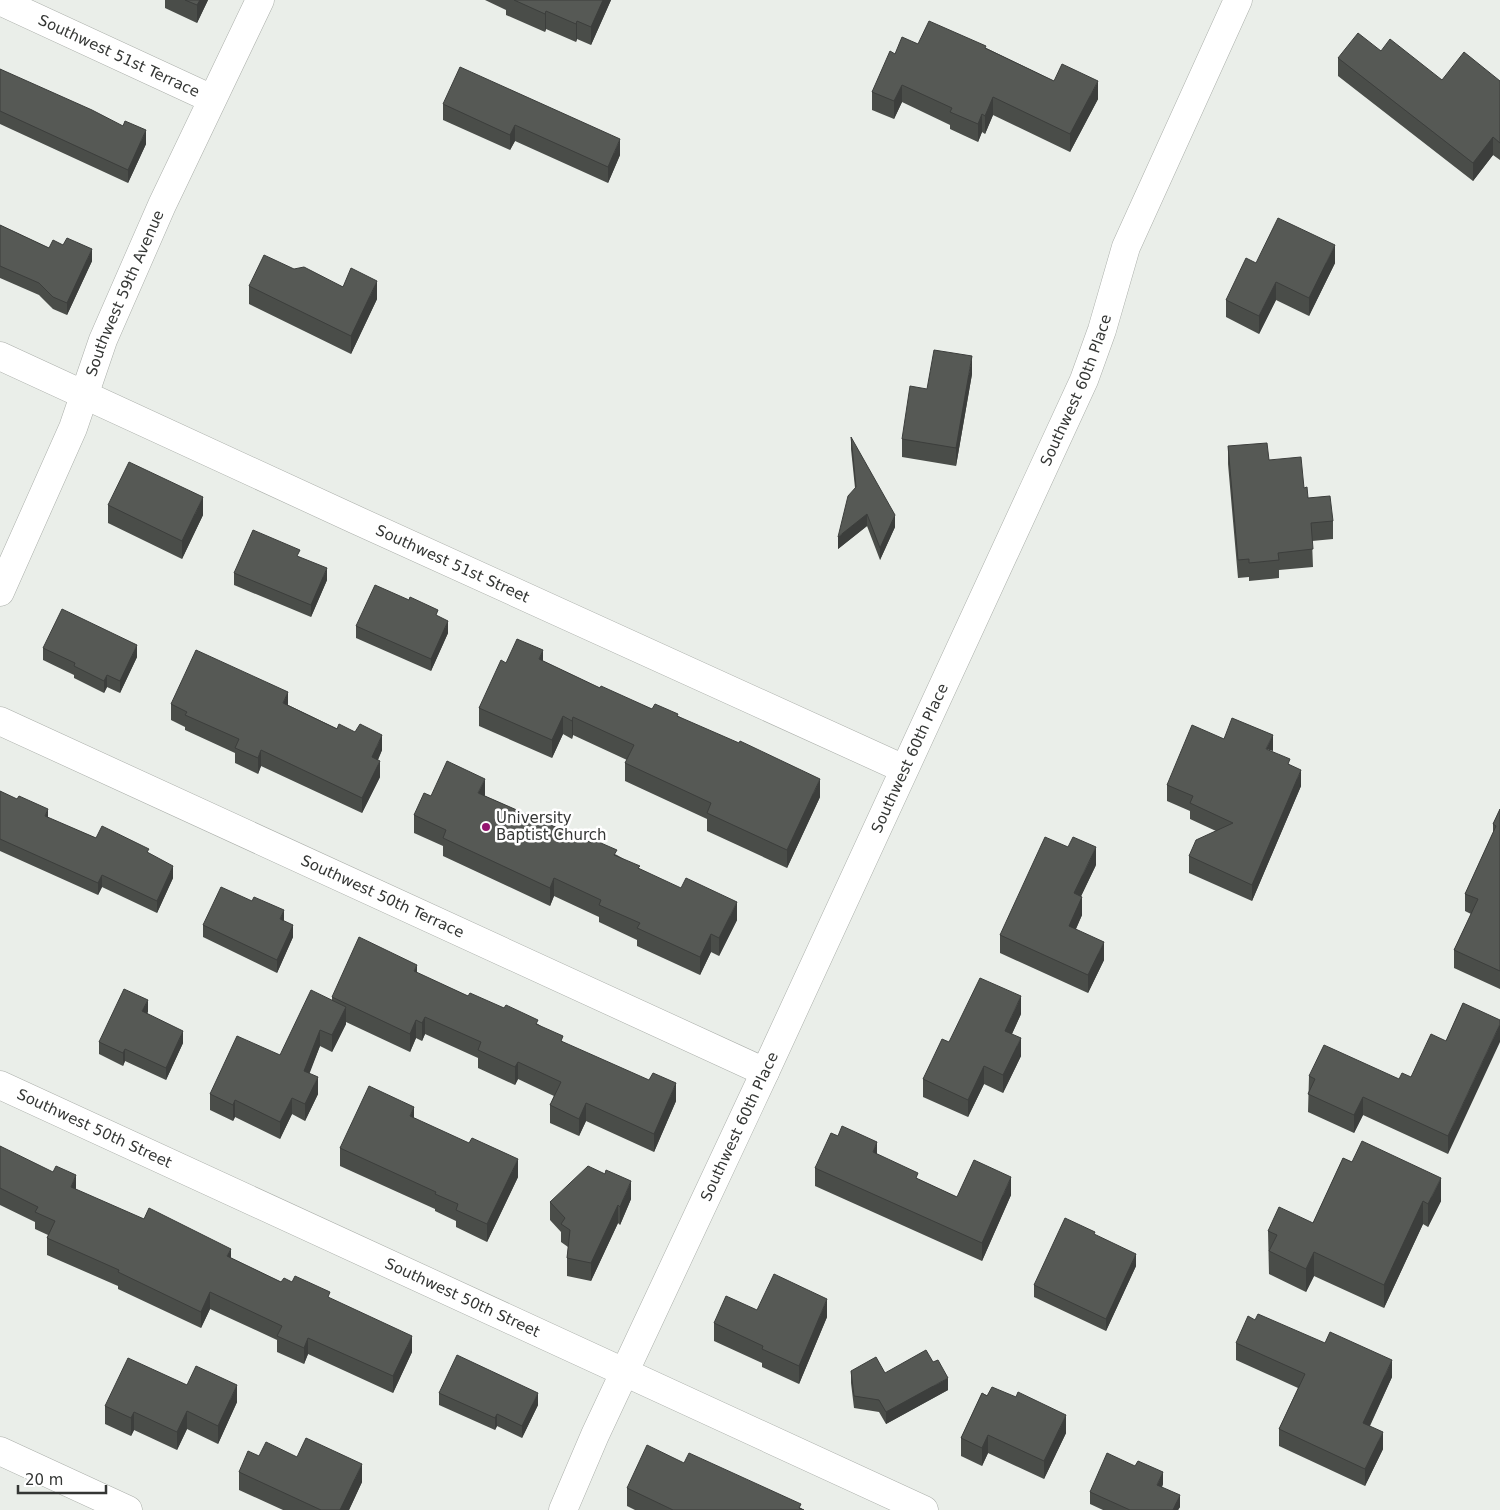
<svg xmlns="http://www.w3.org/2000/svg" width="1500" height="1510" font-family="'DejaVu Sans',sans-serif">
<style>
.lines{fill:none;stroke-linecap:round;stroke-linejoin:round}
.minor-casing{stroke:#abafaa;stroke-width:29}
.minor{stroke:#fff;stroke-width:28}
.wall{fill:#4a4d49}
.shaded-wall{fill:#3c3e3c}
.building{fill:#565955;stroke:#3c3e3c}
.poi-dot{fill:#95166f;stroke:#fff;stroke-width:2}
.labels{text-anchor:middle;dominant-baseline:central;stroke-width:5;stroke-linejoin:round;paint-order:stroke}
.street-label{font-size:15px;fill:#343634;stroke:#fff}
.poi-label{font-size:15px;fill:#343634;stroke:#fff;text-anchor:start}
</style>
<rect width="100%" height="100%" fill="#eaeee9"/>
<g class="lines">
<defs>
<g id="minor">
<path id="s1" d="M 0,1 L 212,99"/>
<path id="s2" d="M 0,356 L 354,519 L 904,769"/>
<path id="s3" d="M 0,592 L 73,428 L 103,340 L 162,205 L 260,0"/>
<path id="s4" d="M 0,721 L 765,1072"/>
<path id="s5" d="M 0,1085 L 924,1510"/>
<path d="M 0,1451 L 128,1510"/>
<path id="s6" d="M 563,1510 L 595,1435 L 765,1072 L 1084,380 L 1102,330 L 1126,247 L 1238,0"/>
</g>
</defs>
<use href="#minor" class="minor-casing"/>
<use href="#minor" class="minor"/>
</g>
<path class="wall" d="M 165,0 L 208,0 L 197,23 L 165,8 Z
M 485,0 L 611,0 L 591,45 L 577,39 L 576,42 L 546,29 L 545,32 L 506,15 L 506,10 Z
M 918,44 L 986,48 L 1054,81 L 1098,99 L 1070,152 L 993,115 L 985,134 L 982,132 L 978,142 L 950,129 L 950,125 L 902,102 L 894,119 L 872,110 L 872,92 L 895,54 Z
M 1381,51 L 1442,80 L 1500,81 L 1500,160 L 1493,155 L 1473,181 L 1338,76 L 1338,58 Z
M 0,69 L 146,144 L 128,183 L 0,124 Z
M 443,104 L 620,155 L 608,183 L 515,141 L 510,150 L 443,120 Z
M 0,225 L 49,248 L 92,261 L 67,315 L 53,309 L 39,295 L 0,278 Z
M 1256,263 L 1335,263 L 1309,316 L 1276,300 L 1259,334 L 1226,317 L 1226,300 Z
M 294,269 L 377,299 L 351,354 L 249,304 L 249,286 Z
M 972,374 L 956,466 L 902,457 L 902,439 L 927,389 Z
M 851,437 L 895,527 L 880,560 L 867,526 L 838,549 L 855,488 L 851,449 Z
M 1228,446 L 1269,460 L 1304,488 L 1308,498 L 1333,521 L 1333,539 L 1312,541 L 1313,567 L 1279,570 L 1279,578 L 1249,581 L 1249,577 L 1238,578 L 1228,464 Z
M 108,505 L 203,515 L 182,559 L 108,523 Z
M 300,557 L 327,580 L 311,617 L 234,585 L 234,573 Z
M 438,616 L 448,633 L 431,671 L 356,638 L 356,626 Z
M 43,648 L 137,657 L 120,693 L 107,687 L 104,693 L 74,678 L 74,675 L 43,660 Z
M 543,661 L 600,688 L 652,709 L 678,716 L 820,797 L 787,868 L 707,831 L 707,819 L 625,781 L 625,763 L 627,760 L 573,735 L 572,739 L 563,734 L 552,758 L 479,726 L 479,708 L 506,663 Z
M 171,704 L 288,705 L 382,750 L 378,760 L 380,777 L 362,813 L 261,766 L 258,774 L 235,763 L 235,753 L 185,730 L 185,727 L 171,720 Z
M 1224,739 L 1273,752 L 1290,765 L 1301,786 L 1252,901 L 1189,873 L 1189,856 L 1216,831 L 1190,819 L 1190,811 L 1167,801 L 1167,785 Z
M 0,791 L 48,818 L 96,838 L 149,853 L 173,878 L 157,913 L 102,887 L 98,895 L 0,851 Z
M 431,796 L 485,796 L 617,855 L 640,869 L 737,920 L 719,956 L 711,952 L 700,975 L 637,946 L 637,940 L 599,922 L 599,917 L 554,896 L 550,906 L 443,856 L 443,846 L 414,833 L 414,815 Z
M 1500,809 L 1500,989 L 1454,968 L 1454,950 L 1471,914 L 1465,911 L 1465,894 L 1493,833 L 1493,824 Z
M 1096,865 L 1081,896 L 1082,915 L 1076,929 L 1104,960 L 1088,993 L 1000,953 L 1000,935 Z
M 284,921 L 293,937 L 277,973 L 203,937 L 203,925 Z
M 417,973 L 468,996 L 538,1024 L 563,1042 L 676,1101 L 654,1152 L 586,1121 L 579,1136 L 550,1123 L 550,1105 L 554,1096 L 518,1079 L 515,1085 L 478,1068 L 478,1058 L 425,1034 L 422,1041 L 416,1038 L 410,1052 L 346,1022 L 346,1024 L 332,1052 L 320,1046 L 309,1073 L 318,1094 L 305,1121 L 292,1114 L 280,1139 L 235,1117 L 233,1121 L 210,1110 L 210,1094 L 280,1055 L 332,1000 L 332,997 Z
M 1463,1003 L 1448,1154 L 1363,1115 L 1354,1133 L 1308,1112 L 1309,1076 L 1399,1079 L 1411,1077 L 1446,1041 Z
M 148,1012 L 147,1013 L 183,1043 L 166,1080 L 125,1061 L 123,1066 L 99,1054 L 99,1042 Z
M 1021,1014 L 1012,1034 L 1021,1056 L 1003,1093 L 984,1084 L 968,1117 L 923,1097 L 923,1079 L 949,1042 Z
M 414,1118 L 518,1177 L 487,1242 L 456,1227 L 456,1221 L 435,1211 L 435,1209 L 340,1166 L 340,1148 Z
M 0,1146 L 76,1190 L 231,1258 L 281,1282 L 330,1299 L 412,1352 L 393,1393 L 308,1354 L 304,1364 L 277,1352 L 277,1340 L 210,1309 L 201,1328 L 118,1289 L 118,1286 L 47,1255 L 47,1238 L 48,1235 L 35,1229 L 35,1222 L 0,1205 Z
M 877,1154 L 918,1179 L 957,1197 L 1011,1195 L 982,1261 L 815,1186 L 815,1168 Z
M 1343,1158 L 1441,1201 L 1428,1227 L 1423,1224 L 1384,1308 L 1314,1276 L 1306,1292 L 1269,1274 L 1268,1231 L 1313,1223 Z
M 631,1199 L 620,1225 L 618,1223 L 591,1281 L 567,1276 L 567,1258 L 568,1247 L 561,1242 L 561,1232 L 550,1220 L 550,1202 Z
M 1095,1235 L 1136,1266 L 1106,1331 L 1034,1297 L 1034,1285 Z
M 757,1310 L 827,1317 L 799,1384 L 762,1367 L 762,1363 L 714,1341 L 714,1323 Z
M 1236,1343 L 1392,1377 L 1370,1426 L 1383,1449 L 1365,1486 L 1279,1446 L 1279,1429 L 1298,1388 L 1236,1360 Z
M 851,1371 L 885,1373 L 948,1390 L 886,1424 L 879,1412 L 854,1408 L 851,1383 Z
M 187,1385 L 237,1402 L 218,1444 L 187,1429 L 177,1450 L 134,1430 L 131,1436 L 105,1424 L 105,1406 Z
M 439,1393 L 538,1405 L 522,1438 L 497,1426 L 495,1430 L 439,1405 Z
M 982,1393 L 1066,1433 L 1044,1479 L 988,1453 L 982,1466 L 961,1456 L 961,1438 Z
M 259,1456 L 297,1457 L 362,1482 L 349,1510 L 283,1510 L 239,1490 L 239,1472 Z
M 684,1463 L 801,1508 L 804,1510 L 635,1510 L 627,1506 L 627,1488 Z
M 1163,1484 L 1162,1487 L 1180,1507 L 1178,1510 L 1103,1510 L 1090,1504 L 1090,1492 Z"/>
<path class="shaded-wall" d="M 200,0 L 208,0 L 197,23 L 197,5 Z
M 603,0 L 611,0 L 591,45 L 591,27 Z
M 546,11 L 546,29 L 545,32 L 545,14 Z
M 577,21 L 577,39 L 576,42 L 576,24 Z
M 1098,81 L 1098,99 L 1070,152 L 1070,134 Z
M 902,85 L 902,102 L 894,119 L 894,101 Z
M 993,97 L 993,115 L 985,134 L 985,116 Z
M 982,114 L 982,132 L 978,142 L 978,124 Z
M 515,125 L 515,141 L 510,150 L 510,135 Z
M 146,130 L 146,144 L 128,183 L 128,170 Z
M 1493,137 L 1493,155 L 1473,181 L 1473,163 Z
M 620,139 L 620,155 L 608,183 L 608,167 Z
M 1335,245 L 1335,263 L 1309,316 L 1309,298 Z
M 92,249 L 92,261 L 67,315 L 67,303 Z
M 377,281 L 377,299 L 351,354 L 351,336 Z
M 1276,282 L 1276,300 L 1259,334 L 1259,316 Z
M 972,356 L 972,374 L 956,466 L 956,448 Z
M 203,497 L 203,515 L 182,559 L 182,541 Z
M 867,514 L 867,526 L 838,549 L 838,537 Z
M 895,515 L 895,527 L 880,560 L 880,548 Z
M 327,568 L 327,580 L 311,617 L 311,605 Z
M 448,621 L 448,633 L 431,671 L 431,659 Z
M 137,645 L 137,657 L 120,693 L 120,681 Z
M 543,650 L 543,668 L 539,659 Z
M 107,675 L 107,687 L 104,693 L 104,681 Z
M 288,692 L 288,708 L 283,703 Z
M 563,716 L 563,734 L 552,758 L 552,740 Z
M 573,717 L 573,735 L 572,739 L 572,721 Z
M 382,735 L 382,750 L 372,773 L 372,757 Z
M 1273,735 L 1273,751 L 1266,749 Z
M 261,750 L 261,766 L 258,774 L 258,758 Z
M 380,761 L 380,777 L 362,813 L 362,798 Z
M 1301,770 L 1301,786 L 1252,901 L 1252,885 Z
M 485,779 L 485,797 L 478,793 Z
M 820,779 L 820,797 L 787,868 L 787,850 Z
M 48,809 L 48,821 L 45,816 Z
M 1096,847 L 1096,865 L 1074,911 L 1074,893 Z
M 173,866 L 173,878 L 157,913 L 157,901 Z
M 102,875 L 102,887 L 98,895 L 98,883 Z
M 554,878 L 554,896 L 550,906 L 550,888 Z
M 1082,897 L 1082,915 L 1069,944 L 1069,926 Z
M 737,902 L 737,920 L 719,956 L 719,938 Z
M 284,910 L 284,923 L 280,919 Z
M 293,925 L 293,937 L 277,973 L 277,960 Z
M 711,934 L 711,952 L 700,975 L 700,957 Z
M 1104,942 L 1104,960 L 1088,993 L 1088,975 Z
M 417,965 L 417,982 L 414,971 Z
M 1021,996 L 1021,1014 L 1005,1049 L 1005,1031 Z
M 148,1000 L 148,1012 L 142,1023 L 142,1011 Z
M 346,1007 L 346,1024 L 332,1052 L 332,1035 Z
M 425,1017 L 425,1034 L 422,1041 L 422,1023 Z
M 416,1020 L 416,1038 L 410,1052 L 410,1034 Z
M 1500,1024 L 1500,1042 L 1448,1154 L 1448,1136 Z
M 320,1030 L 320,1046 L 304,1088 L 304,1071 Z
M 183,1031 L 183,1043 L 166,1080 L 166,1068 Z
M 1021,1038 L 1021,1056 L 1003,1093 L 1003,1075 Z
M 125,1049 L 125,1061 L 123,1066 L 123,1053 Z
M 518,1062 L 518,1079 L 515,1085 L 515,1067 Z
M 984,1066 L 984,1084 L 968,1117 L 968,1100 Z
M 318,1077 L 318,1094 L 305,1121 L 305,1104 Z
M 676,1083 L 676,1101 L 654,1152 L 654,1134 Z
M 1363,1097 L 1363,1115 L 1354,1133 L 1354,1115 Z
M 292,1098 L 292,1114 L 280,1139 L 280,1122 Z
M 235,1100 L 235,1117 L 233,1121 L 233,1105 Z
M 586,1103 L 586,1121 L 579,1136 L 579,1119 Z
M 414,1107 L 414,1125 L 410,1116 Z
M 877,1142 L 877,1160 L 873,1152 Z
M 518,1159 L 518,1177 L 487,1242 L 487,1224 Z
M 76,1175 L 76,1192 L 71,1187 Z
M 1011,1177 L 1011,1195 L 982,1261 L 982,1243 Z
M 1441,1178 L 1441,1201 L 1428,1227 L 1428,1204 Z
M 631,1181 L 631,1199 L 620,1225 L 620,1207 Z
M 1423,1201 L 1423,1224 L 1384,1308 L 1384,1285 Z
M 618,1205 L 618,1223 L 591,1281 L 591,1263 Z
M 231,1249 L 231,1265 L 227,1256 Z
M 1314,1252 L 1314,1276 L 1306,1292 L 1306,1269 Z
M 1136,1254 L 1136,1266 L 1106,1331 L 1106,1319 Z
M 210,1292 L 210,1309 L 201,1328 L 201,1312 Z
M 827,1299 L 827,1317 L 799,1384 L 799,1366 Z
M 412,1336 L 412,1352 L 393,1393 L 393,1376 Z
M 308,1338 L 308,1354 L 304,1364 L 304,1348 Z
M 1392,1360 L 1392,1377 L 1363,1440 L 1363,1423 Z
M 948,1378 L 948,1390 L 886,1424 L 886,1412 Z
M 237,1385 L 237,1402 L 218,1444 L 218,1426 Z
M 538,1393 L 538,1405 L 522,1438 L 522,1426 Z
M 187,1411 L 187,1429 L 177,1450 L 177,1432 Z
M 134,1412 L 134,1430 L 131,1436 L 131,1418 Z
M 497,1414 L 497,1426 L 495,1430 L 495,1418 Z
M 1066,1415 L 1066,1433 L 1044,1479 L 1044,1461 Z
M 1383,1432 L 1383,1449 L 1365,1486 L 1365,1469 Z
M 988,1435 L 988,1453 L 982,1466 L 982,1448 Z
M 362,1464 L 362,1482 L 349,1510 L 340,1510 Z
M 1163,1472 L 1163,1484 L 1157,1497 L 1157,1485 Z
M 1180,1495 L 1180,1507 L 1178,1510 L 1173,1510 Z"/>
<path class="building" d="M 185,0 L 200,0 L 197,5 Z
M 514,0 L 603,0 L 591,27 L 577,21 L 576,24 L 546,11 L 545,14 Z
M 929,21 L 986,46 L 985,48 L 1054,81 L 1062,64 L 1098,81 L 1070,134 L 993,97 L 985,116 L 982,114 L 978,124 L 950,112 L 952,108 L 902,85 L 894,101 L 872,92 L 890,51 L 895,54 L 902,37 L 918,44 Z
M 1358,33 L 1381,51 L 1390,39 L 1442,80 L 1464,52 L 1500,81 L 1500,143 L 1493,137 L 1473,163 L 1338,58 Z
M 460,67 L 620,139 L 608,167 L 515,125 L 510,135 L 443,104 Z
M 0,69 L 92,110 L 123,126 L 125,121 L 146,130 L 128,170 L 0,111 Z
M 1278,218 L 1335,245 L 1309,298 L 1276,282 L 1259,316 L 1226,300 L 1246,258 L 1256,263 Z
M 0,225 L 49,248 L 53,240 L 63,245 L 67,238 L 92,249 L 67,303 L 53,297 L 39,283 L 0,266 Z
M 264,255 L 294,269 L 304,267 L 343,287 L 351,268 L 377,281 L 351,336 L 249,286 Z
M 934,350 L 972,356 L 956,448 L 902,439 L 910,386 L 927,389 Z
M 851,437 L 895,515 L 880,548 L 867,514 L 838,537 L 848,496 L 856,487 Z
M 1267,443 L 1269,460 L 1301,457 L 1304,488 L 1307,487 L 1308,498 L 1330,496 L 1333,521 L 1311,523 L 1313,549 L 1278,553 L 1279,560 L 1249,563 L 1249,559 L 1238,560 L 1228,446 Z
M 129,462 L 203,497 L 182,541 L 108,505 Z
M 253,530 L 300,550 L 297,556 L 327,568 L 311,605 L 234,573 Z
M 375,585 L 409,600 L 410,597 L 438,610 L 436,615 L 448,621 L 431,659 L 356,626 Z
M 62,609 L 137,645 L 120,681 L 107,675 L 104,681 L 74,666 L 75,663 L 43,648 Z
M 517,639 L 543,650 L 539,659 L 600,688 L 601,686 L 652,709 L 655,704 L 678,714 L 677,716 L 739,743 L 740,741 L 820,779 L 787,850 L 707,813 L 711,803 L 625,763 L 634,745 L 573,717 L 572,721 L 563,716 L 552,740 L 479,708 L 501,660 L 506,663 Z
M 196,650 L 288,692 L 283,703 L 337,729 L 339,724 L 355,732 L 360,724 L 382,735 L 372,757 L 380,761 L 362,798 L 261,750 L 258,758 L 235,748 L 239,739 L 185,715 L 187,712 L 171,704 Z
M 1232,718 L 1273,735 L 1266,749 L 1290,759 L 1288,764 L 1301,770 L 1252,885 L 1189,856 L 1196,840 L 1233,823 L 1190,803 L 1193,796 L 1167,785 L 1192,725 L 1224,739 Z
M 447,761 L 485,779 L 478,793 L 592,843 L 594,840 L 617,850 L 614,855 L 640,866 L 638,868 L 681,888 L 686,878 L 737,902 L 719,938 L 711,934 L 700,957 L 637,928 L 640,923 L 599,905 L 601,900 L 554,878 L 550,888 L 443,838 L 446,830 L 414,815 L 424,793 L 431,796 Z
M 0,791 L 17,799 L 19,796 L 48,809 L 45,816 L 96,838 L 102,826 L 149,849 L 147,852 L 173,866 L 157,901 L 102,875 L 98,883 L 0,839 Z
M 1500,809 L 1500,971 L 1454,950 L 1478,899 L 1465,894 L 1496,826 L 1493,824 Z
M 1045,837 L 1068,847 L 1073,837 L 1096,847 L 1074,893 L 1082,897 L 1069,926 L 1104,942 L 1088,975 L 1000,935 Z
M 221,887 L 252,901 L 254,897 L 284,910 L 280,919 L 293,925 L 277,960 L 203,925 Z
M 359,937 L 417,965 L 414,971 L 468,996 L 470,993 L 504,1008 L 506,1005 L 538,1020 L 536,1024 L 563,1036 L 561,1041 L 649,1080 L 653,1073 L 676,1083 L 654,1134 L 586,1103 L 579,1119 L 550,1105 L 561,1082 L 518,1062 L 515,1067 L 478,1050 L 481,1042 L 425,1017 L 422,1023 L 416,1020 L 410,1034 L 332,997 Z
M 980,978 L 1021,996 L 1005,1031 L 1021,1038 L 1003,1075 L 984,1066 L 968,1100 L 923,1079 L 942,1039 L 949,1042 Z
M 124,989 L 148,1000 L 142,1011 L 183,1031 L 166,1068 L 125,1049 L 123,1053 L 99,1042 Z
M 311,990 L 346,1007 L 332,1035 L 320,1030 L 304,1071 L 318,1077 L 305,1104 L 292,1098 L 280,1122 L 235,1100 L 233,1105 L 210,1094 L 237,1036 L 280,1055 Z
M 1463,1003 L 1500,1020 L 1500,1024 L 1448,1136 L 1363,1097 L 1354,1115 L 1308,1094 L 1315,1079 L 1309,1076 L 1324,1045 L 1399,1079 L 1402,1073 L 1411,1077 L 1431,1034 L 1446,1041 Z
M 369,1086 L 414,1107 L 410,1116 L 469,1143 L 472,1138 L 518,1159 L 487,1224 L 456,1210 L 458,1204 L 435,1194 L 436,1192 L 340,1148 Z
M 842,1126 L 877,1142 L 873,1152 L 918,1173 L 916,1178 L 957,1197 L 974,1160 L 1011,1177 L 982,1243 L 815,1168 L 831,1133 L 838,1136 Z
M 1362,1141 L 1441,1178 L 1428,1204 L 1423,1201 L 1384,1285 L 1314,1252 L 1306,1269 L 1269,1251 L 1277,1235 L 1268,1231 L 1279,1207 L 1313,1223 L 1343,1158 L 1352,1162 Z
M 0,1146 L 53,1172 L 56,1166 L 76,1175 L 71,1187 L 144,1219 L 149,1208 L 231,1249 L 227,1256 L 281,1282 L 284,1278 L 292,1282 L 295,1276 L 330,1292 L 328,1297 L 412,1336 L 393,1376 L 308,1338 L 304,1348 L 277,1336 L 282,1326 L 210,1292 L 201,1312 L 118,1272 L 119,1270 L 47,1238 L 55,1221 L 35,1212 L 38,1207 L 0,1188 Z
M 588,1166 L 605,1174 L 606,1170 L 631,1181 L 620,1207 L 618,1205 L 591,1263 L 567,1258 L 570,1230 L 561,1224 L 565,1218 L 550,1202 Z
M 1065,1218 L 1095,1232 L 1094,1234 L 1136,1254 L 1106,1319 L 1034,1285 Z
M 774,1274 L 827,1299 L 799,1366 L 762,1349 L 763,1346 L 714,1323 L 726,1296 L 757,1310 Z
M 1258,1314 L 1325,1343 L 1330,1332 L 1392,1360 L 1363,1423 L 1383,1432 L 1365,1469 L 1279,1429 L 1305,1374 L 1236,1343 L 1248,1316 L 1255,1320 Z
M 926,1350 L 933,1362 L 938,1360 L 948,1378 L 886,1412 L 879,1400 L 854,1396 L 851,1371 L 876,1357 L 885,1373 Z
M 457,1355 L 538,1393 L 522,1426 L 497,1414 L 495,1418 L 439,1393 Z
M 128,1358 L 187,1385 L 196,1366 L 237,1385 L 218,1426 L 187,1411 L 177,1432 L 134,1412 L 131,1418 L 105,1406 Z
M 992,1387 L 1016,1397 L 1018,1392 L 1066,1415 L 1044,1461 L 988,1435 L 982,1448 L 961,1438 L 982,1393 L 987,1396 Z
M 306,1438 L 362,1464 L 340,1510 L 321,1510 L 239,1472 L 248,1451 L 259,1456 L 266,1442 L 297,1457 Z
M 647,1445 L 684,1463 L 689,1453 L 801,1504 L 799,1508 L 804,1510 L 673,1510 L 627,1488 Z
M 1107,1453 L 1135,1466 L 1138,1461 L 1163,1472 L 1157,1485 L 1180,1495 L 1173,1510 L 1130,1510 L 1090,1492 Z"/>
<circle class="poi-dot" cx="486" cy="827" r="5"/>
<g class="labels">
<g class="street-label">
<text stroke="none"><textPath href="#s1" startOffset="131">Southwest 51st Terrace</textPath></text>
<text stroke="none"><textPath href="#s3" startOffset="324">Southwest 59th Avenue</textPath></text>
<text stroke="none"><textPath href="#s6" startOffset="1232">Southwest 60th Place</textPath></text>
<text stroke="none"><textPath href="#s2" startOffset="498">Southwest 51st Street</textPath></text>
<text stroke="none"><textPath href="#s6" startOffset="828">Southwest 60th Place</textPath></text>
<text stroke="none"><textPath href="#s4" startOffset="421">Southwest 50th Terrace</textPath></text>
<text stroke="none"><textPath href="#s6" startOffset="422">Southwest 60th Place</textPath></text>
<text stroke="none"><textPath href="#s5" startOffset="104">Southwest 50th Street</textPath></text>
<text stroke="none"><textPath href="#s5" startOffset="509">Southwest 50th Street</textPath></text>
</g>
<g class="poi-label">
<text x="496" y="818">University<tspan x="496" dy="17">Baptist Church</tspan></text>
</g>
</g>
<path d="M18 1485v8h88v-8" fill="none" stroke="#343634" stroke-width="2.5"/>
<text x="25" y="1485" font-size="15" fill="#343634" stroke="#ffffff" stroke-width="4" paint-order="stroke">20 m</text>
</svg>
